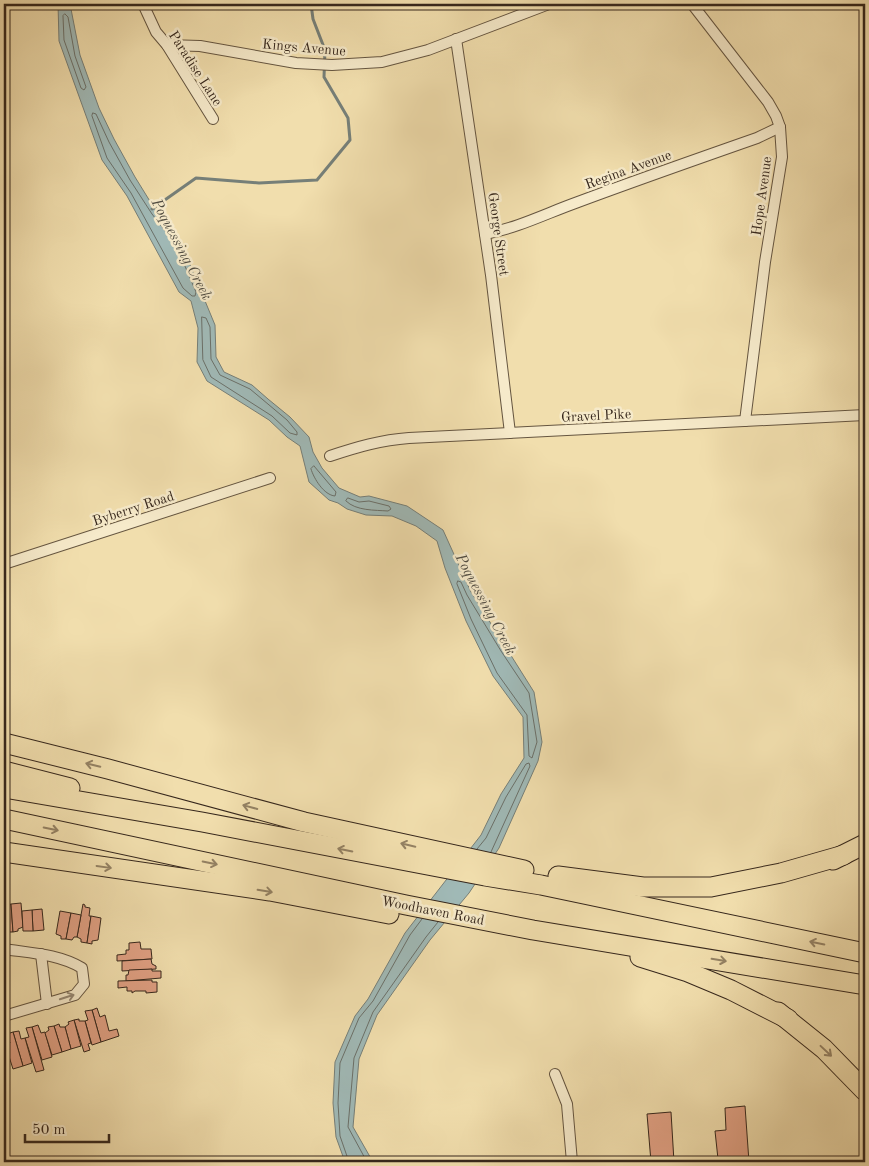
<svg xmlns="http://www.w3.org/2000/svg" width="869" height="1166" font-family="'Old Standard TT',serif">
<style>
.water{fill:#a0b9b6;stroke:#767f78}
.lines{fill:none;stroke-linecap:round;stroke-linejoin:round}
.shore{stroke:#6b7069;stroke-width:1}
.stream{stroke:#767f78;stroke-width:3}
.building{fill:#e0a083;stroke:#36271c}
.street-casing{stroke:#655540;stroke-width:12}
.highway-casing{stroke:#36271c;stroke-width:21}
.street{stroke:#f6eaca;stroke-width:10}
.highway{stroke:#f1dead;stroke-width:19}
.oneway{stroke:#948264}
.oneway2{stroke:#968873}
.labels{text-anchor:middle;stroke-width:5;stroke-linejoin:round;paint-order:stroke}
.street-label{font-size:14px;fill:#36271c;stroke:#f6eaca}
.water-label{font-size:15px;font-style:italic;fill:#504c42;stroke:#f6eaca}
</style>
<rect width="100%" height="100%" fill="#f1dead"/>
<filter id="stains"><feTurbulence type="fractalNoise" baseFrequency=".004" numOctaves="4"/><feColorMatrix values="0 0 0 0 .2 0 0 0 0 .09 0 0 0 0 .02 0 0 0 .5 -.17"/></filter>
<radialGradient id="worn" r=".72"><stop offset=".6" stop-color="#630" stop-opacity="0"/><stop offset="1" stop-color="#630" stop-opacity=".3"/></radialGradient>
<path class="water" d="M58,4H70L80,55L99,108L114,139L135,177L156,211L181,243L215,325L216,357L224,372L252,385L268,399L290,417L309,437L313,452L322,468L339,488L360,497L369,496L407,506L443,530L471,592L534,692L542,742L538,761L499,848L469,893L430,940L377,1015L359,1059L353,1127L373,1162H345L336,1137L333,1103L335,1062L355,1016L368,999L405,933L481,835L501,794L524,758L523,717L493,676L466,621L445,568L437,541L416,526L392,516L366,515L347,509L338,503L329,500L309,482L300,446L287,437L269,420L207,381L197,362L198,328L191,301L179,292L127,196L102,160L59,41Z"/>
<g class="lines">
<g class="shore">
<path d="M65,14L68,17L75,56L86,87L84,90L81,88L64,40L63,16Z"/>
<path d="M93,113L96,114L109,142L130,180L152,214L176,245L196,292L195,296H192L183,288L131,193L107,158L92,116Z"/>
<path d="M202,317L206,318L210,327L211,359L220,375L250,389L287,420L297,432V435L290,433L272,416L211,377L203,360Z"/>
<path d="M314,466L336,492L335,496C324,495 314,479 311,469Z"/>
<path d="M348,498L359,502L369,501L389,506L391,509L388,511C375,510 356,511 346,501Z"/>
<path d="M458,581L461,582L467,595L501,651L529,693L537,742L532,758L529,756L527,715L497,673L471,619L457,584Z"/>
<path d="M477,849L486,838L506,797L526,764L529,763L530,766L491,852"/>
<path d="M349,1162L340,1136L338,1103L340,1063L359,1018L373,1001L410,935L422,919"/>
<path d="M367,1162L348,1127L354,1058L373,1012L426,937L438,922"/>
</g>
<path class="stream" d="M152,209L196,178L259,183L317,180L350,140L348,118L324,77L325,50L313,19L311,4"/>
</g>
<g class="building">
<path d="M4,903H8V905L11,904L13,932H7V929L4,930Z"/>
<path d="M21,903L23,927L18,929V931L13,932L11,904Z"/>
<path d="M83,904L85,905V907L90,908L89,916H91L87,943L81,942V939L77,937Z"/>
<path d="M42,909L44,930L33,931L32,910Z"/>
<path d="M32,910L33,931H23L22,911Z"/>
<path d="M60,911L71,913L66,939H61V936L56,934Z"/>
<path d="M71,913L81,915L77,937H74L72,940L66,939Z"/>
<path d="M91,916L101,918L98,940L92,941V944L87,943Z"/>
<path d="M140,942L141,949H151L152,959L117,961V955L126,954V950H129V943Z"/>
<path d="M151,959L152,964L156,966V969L122,971V961Z"/>
<path d="M152,969V971H161V978L126,981V975H128L129,970Z"/>
<path d="M152,980V982H157V992L146,993V991H135L132,993V991H127V987L118,988V981Z"/>
<path d="M97,1008L100,1017L105,1015L109,1031L117,1029L119,1036L101,1042L92,1010Z"/>
<path d="M92,1010L101,1042L92,1045L85,1021L88,1020L85,1011Z"/>
<path d="M79,1019V1021H85L91,1043L88,1044L90,1050L84,1052L74,1020Z"/>
<path d="M74,1020L81,1046L71,1049L65,1027L69,1024L68,1022Z"/>
<path d="M59,1024L60,1027H65L71,1049L62,1052L54,1026Z"/>
<path d="M38,1025L41,1033L45,1032L52,1057L42,1060L32,1027Z"/>
<path d="M54,1026L62,1052L52,1055L45,1033L49,1030L48,1027Z"/>
<path d="M32,1027L44,1070L36,1072L25,1038L29,1037L26,1028Z"/>
<path d="M19,1031L21,1039L25,1038L32,1063L23,1066L13,1032Z"/>
<path d="M13,1032L23,1066L13,1069L5,1044L10,1043L7,1034Z"/>
<path d="M745,1106L749,1162H707V1160L718,1159L715,1131L726,1130L725,1108Z"/>
<path d="M671,1112L674,1162H651L647,1114Z"/>
</g>
<g class="lines">
<g class="street-casing">
<g id="street">
<path d="M143,4L156,32L167,45L213,119"/>
<path d="M692,4L768,102L776,116L780,127L782,157L765,262L745,421"/>
<path d="M456,39L491,275L510,433"/>
<path d="M167,45L200,46L296,63L332,65L382,62L428,50L549,4"/>
<path d="M485,234C518,228 547,213 578,202C637,180 697,159 757,138L780,127"/>
<path d="M330,456C357,447 381,440 409,438L865,415"/>
<path d="M4,564L270,478"/>
<path d="M4,949C30,953 59,954 82,968L84,984L75,995L4,1016"/>
<path d="M41,954L47,1004"/>
<path d="M555,1074L567,1104L572,1162"/>
</g>
</g>
<g class="highway-casing">
<g id="highway">
<path d="M4,743L108,769L304,822L524,870"/>
<path d="M4,771L70,788"/>
<path d="M4,788L202,822L485,876L541,885L865,953"/>
<path d="M4,819L406,905L533,930L865,985"/>
<path d="M4,852L270,891L389,914"/>
<path d="M833,860L865,844"/>
<path d="M558,876L643,887H711L781,873L844,855"/>
<path d="M640,957L688,972L731,990L788,1019"/>
<path d="M778,1012L824,1049L865,1091"/>
</g>
</g>
<use href="#street" class="street"/>
<use href="#highway" class="highway"/>
</g>
<defs><path id="oneway-shaft" d="M-6 0H5M1.5-3L5.5 0L1.5 3" fill="none" stroke-width="1.6" stroke-linecap="round" stroke-linejoin="round" transform="scale(1.25)"/></defs>
<g class="oneway">
<use href="#oneway-shaft" transform="translate(93 765) rotate(-166)"/>
<use href="#oneway-shaft" transform="translate(250 807) rotate(-165)"/>
<use href="#oneway-shaft" transform="translate(51 829) rotate(12)"/>
<use href="#oneway-shaft" transform="translate(408 845) rotate(-167)"/>
<use href="#oneway-shaft" transform="translate(345 850) rotate(-169)"/>
<use href="#oneway-shaft" transform="translate(210 863) rotate(12)"/>
<use href="#oneway-shaft" transform="translate(104 867) rotate(8)"/>
<use href="#oneway-shaft" transform="translate(265 891) rotate(9)"/>
<use href="#oneway-shaft" transform="translate(817 943) rotate(-168)"/>
<use href="#oneway-shaft" transform="translate(719 960) rotate(9)"/>
<use href="#oneway-shaft" transform="translate(826 1051) rotate(43)"/>
</g>
<use class="oneway2" href="#oneway-shaft" transform="translate(67 997) rotate(-18)"/>
<g class="labels">
<g class="street-label">
<text transform="translate(304 47) rotate(5)" y="5">Kings Avenue</text>
<text transform="translate(196 68) rotate(57)" y="5">Paradise Lane</text>
<text transform="translate(628 169) rotate(-20)" y="5">Regina Avenue</text>
<text transform="translate(761 196) rotate(-82)" y="5">Hope Avenue</text>
<text transform="translate(499 234) rotate(82)" y="5">George Street</text>
<text transform="translate(596 415) rotate(-3)" y="5">Gravel Pike</text>
<text transform="translate(133 508) rotate(-18)" y="5">Byberry Road</text>
<text transform="translate(433 910) rotate(11)" y="5">Woodhaven Road</text>
</g>
<g class="water-label">
<text transform="translate(182 249) rotate(62)" y="5">Poquessing Creek</text>
<text transform="translate(486 604) rotate(62)" y="5">Poquessing Creek</text>
</g>
</g>
<rect width="869" height="1166" fill="none" stroke="#f1dead" stroke-width="20"/>
<rect x="5" y="5" width="859" height="1156" fill="none" stroke="#36271c" stroke-width="2.5"/>
<rect x="10" y="10" width="849" height="1146" fill="none" stroke="#36271c"/>
<path d="M25 1134v8h84v-8" fill="none" stroke="#36271c" stroke-width="2.5"/>
<text x="32" y="1134" font-size="15" fill="#36271c" stroke="#f6eaca" stroke-width="4" paint-order="stroke">50 m</text>
<rect width="100%" height="100%" filter="url(#stains)"/>
<rect width="100%" height="100%" fill="url(#worn)"/>
</svg>
